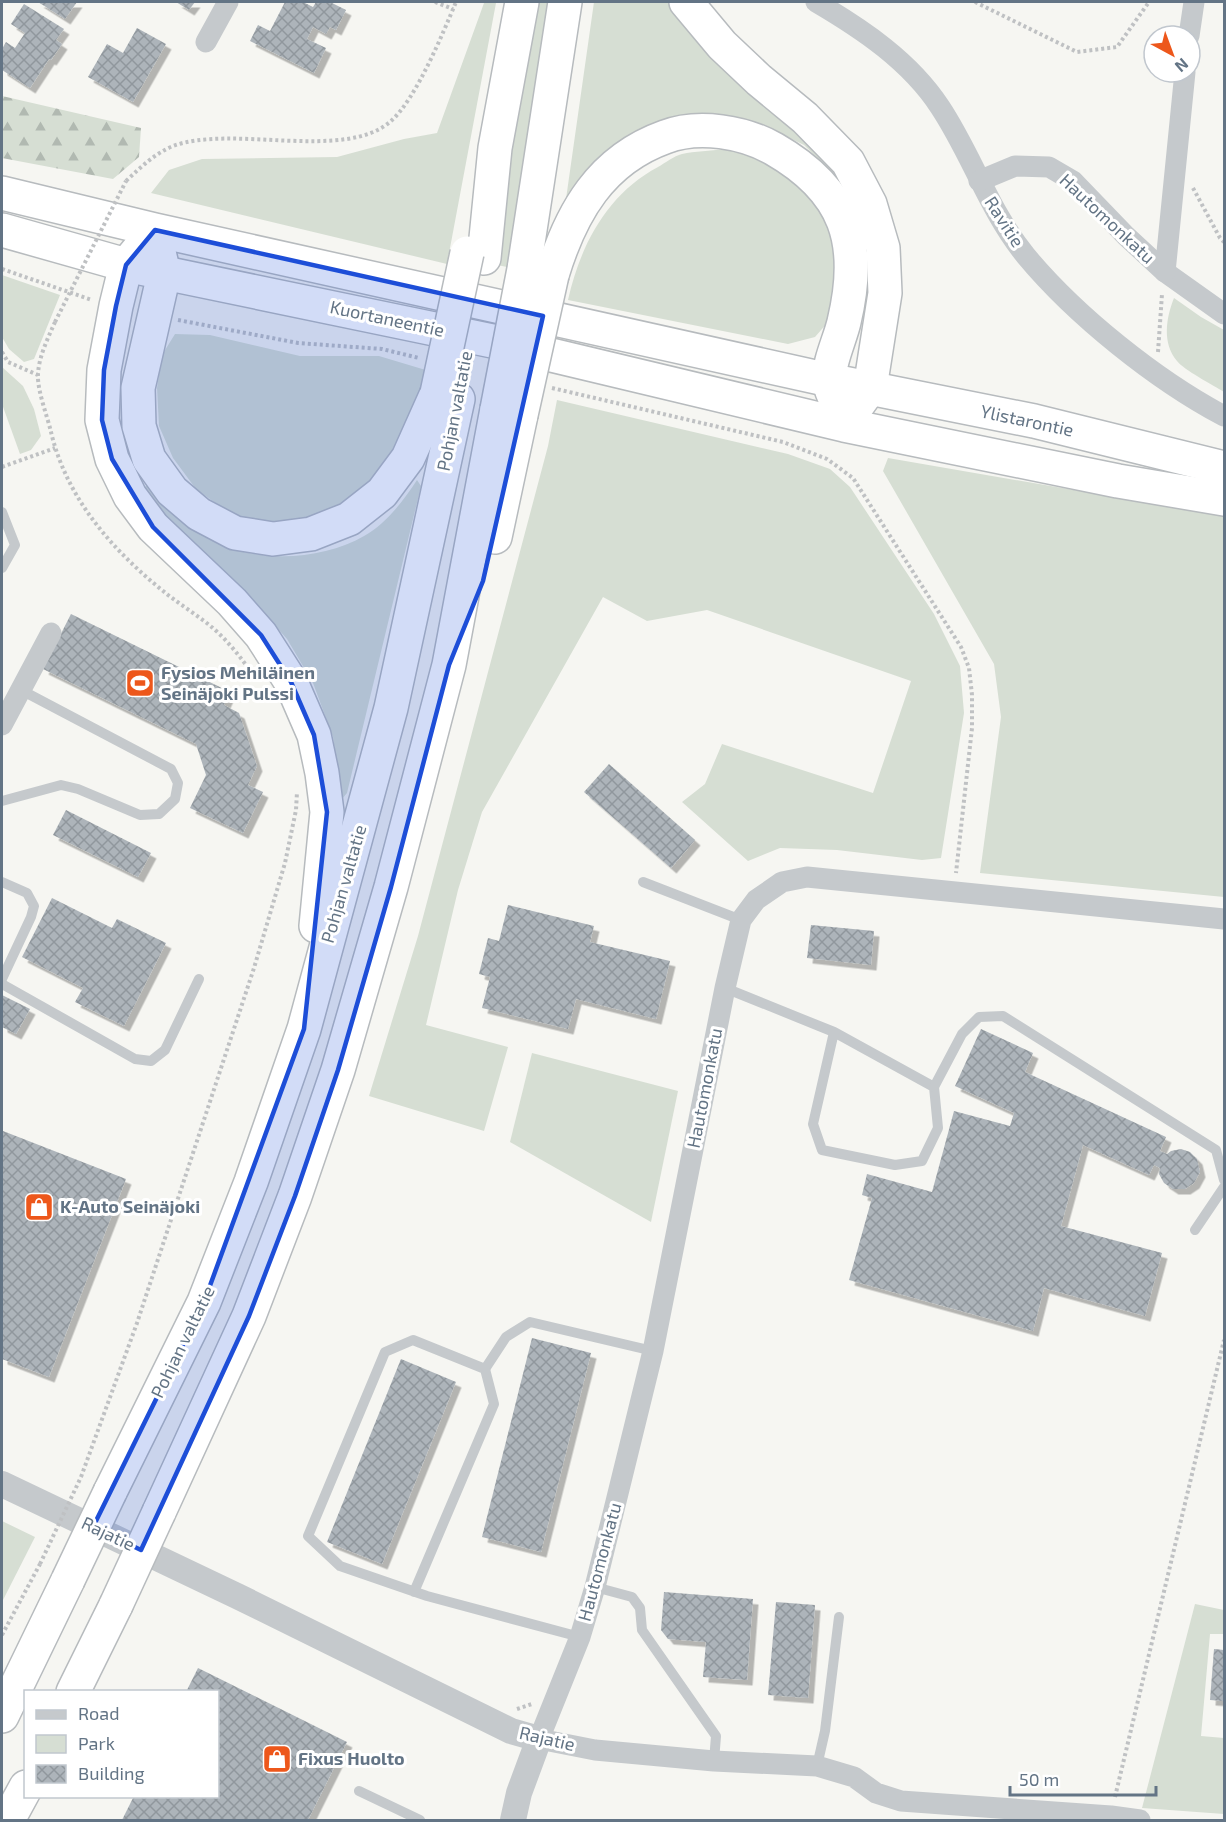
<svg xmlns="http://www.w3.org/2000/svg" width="1226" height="1822" font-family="'Exo 2',sans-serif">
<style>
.green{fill:#d6ded3}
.forest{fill:url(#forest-firs)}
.building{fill:url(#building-cross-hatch);filter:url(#shadow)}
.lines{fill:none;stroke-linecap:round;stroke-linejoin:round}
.trunk-casing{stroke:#b7bbbe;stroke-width:36}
.path{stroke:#bfc1c3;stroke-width:4;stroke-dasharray:3 3;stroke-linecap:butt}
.service{stroke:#c5c9cc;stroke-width:10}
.minor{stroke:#c5c9cc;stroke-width:21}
.tertiary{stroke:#c5c9cc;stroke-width:26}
.trunk{stroke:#fff;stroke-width:33}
.trunk-bridge-casing{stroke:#b7bbbe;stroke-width:36;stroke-linecap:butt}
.path-bridge{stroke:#bfc1c3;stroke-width:4;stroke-dasharray:3 3;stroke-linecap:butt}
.trunk-bridge{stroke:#fff;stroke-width:33}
.marked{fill:#1d4ed8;fill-opacity:0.2;stroke:#1d4ed8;stroke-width:4.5;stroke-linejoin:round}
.labels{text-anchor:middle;stroke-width:6;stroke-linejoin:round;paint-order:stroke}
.street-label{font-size:18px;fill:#637485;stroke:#fff}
.poi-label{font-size:18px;font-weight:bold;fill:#637485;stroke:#fff;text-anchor:start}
</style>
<defs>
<pattern id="forest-firs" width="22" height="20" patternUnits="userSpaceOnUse" patternTransform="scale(1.5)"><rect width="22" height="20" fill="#d6ded3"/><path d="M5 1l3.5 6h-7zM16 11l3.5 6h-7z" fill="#b1b9b1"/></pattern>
<pattern id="building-cross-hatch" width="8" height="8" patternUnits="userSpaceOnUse" patternTransform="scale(1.5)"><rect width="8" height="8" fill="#adb4ba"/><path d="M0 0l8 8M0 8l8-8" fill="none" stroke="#90979d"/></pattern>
<filter id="shadow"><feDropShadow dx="5.5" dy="5.5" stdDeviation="0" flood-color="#0004"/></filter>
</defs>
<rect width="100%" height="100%" fill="#f6f6f2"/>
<g class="green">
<path d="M534,2H549L507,267L492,264L513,145Z"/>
<path d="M594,2H672L842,172L838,178L804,145L765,126L722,118L681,120L563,220Z"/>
<path d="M484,3H496L447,264L151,193L169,170L202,159L337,157L404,139L437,133Z"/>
<path d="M724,149L763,153L801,177L840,242L835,314L815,337L788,344L568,300C580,246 607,194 658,167C665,163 674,156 682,154C695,151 710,151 724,149Z"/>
<path d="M2,275L60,295L34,359L24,362L9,349L2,337Z"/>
<path d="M1174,298L1201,317L1224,330V392C1213,385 1184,370 1177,361C1162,343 1166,318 1174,298Z"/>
<path d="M175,334L210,335L300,356H379L429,371L419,401L383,471L349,501L312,519L269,523L231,514L196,489L173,458L159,426L157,388L162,355Z"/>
<path d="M2,367L23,386L34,409L41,436L31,450L20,454L2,404Z"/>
<path d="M557,400L788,454L830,469L850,487L934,614L960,666L964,713L941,858L922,860L837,850L780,848L748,861L682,802L705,784L722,744L873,793L911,681L707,610L647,621L603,597L482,812L458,890L426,1025L508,1047L484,1131L369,1096L418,936L548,446Z"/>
<path d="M888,458L1224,516V897L980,873L1001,717L994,664L883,471Z"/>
<path d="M417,480L421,486L347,793L342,799L333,737L313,683L287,639L252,600L207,560L170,524L145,487L150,482C169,504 190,531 217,543C260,563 323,560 364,536C387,523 403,501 417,480Z"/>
<path d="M532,1053L678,1091L651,1222L510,1142Z"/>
<path d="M2,1521L35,1537L2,1602Z"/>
<path d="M1195,1604L1224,1610V1634H1210L1201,1736L1224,1738V1814L1142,1808Z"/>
</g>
<path class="forest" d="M2,96L141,128L139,157L113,179L2,158Z"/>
<g class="building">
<path d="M38,2H77L65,19Z"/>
<path d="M176,2H195L189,10Z"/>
<path d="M285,2H303L313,7L316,2H330L346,10L336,30L330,27L326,34L313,27L307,39L326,48L314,73L250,41L258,25L270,31Z"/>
<path d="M24,4L64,29L56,40L62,44L51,60L49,59L30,88L2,70V49L6,42L15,48L25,33L11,24Z"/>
<path d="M137,28L166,44L133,102L88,77L107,44L123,53Z"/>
<path d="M71,614L230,692L224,705L239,713L257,766L248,785L263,792L243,833L190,808L206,775L196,744L43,669Z"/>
<path d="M609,764L695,840L671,868L584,792Z"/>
<path d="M66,810L151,853L138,877L53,835Z"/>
<path d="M52,898L112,928L117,919L166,943L124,1026L75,1002L83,988L22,957Z"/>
<path d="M508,905L594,926L590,942L670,961L656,1019L576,999L568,1029L482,1008L490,977L479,974L488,938L499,941Z"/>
<path d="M811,925L874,931L871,965L807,958Z"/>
<path d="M2,995L30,1009L16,1034L2,1027Z"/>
<path d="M981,1029L1033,1053L1025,1072L1166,1137L1160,1151L1167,1154L1171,1151L1181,1149L1190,1152L1197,1159L1200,1172L1194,1183L1185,1189H1173L1164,1183L1159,1174L1160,1168L1154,1165L1149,1175L1083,1145L1061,1226L1162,1253L1145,1316L1044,1288L1033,1331L849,1280L872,1198L862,1195L867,1174L932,1192L954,1111L1010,1126L1014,1113L955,1086Z"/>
<path d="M3,1131L126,1179L49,1377L2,1359V1136Z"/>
<path d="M532,1338L591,1353L541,1552L482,1537Z"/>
<path d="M401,1359L456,1382L382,1564L327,1542Z"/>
<path d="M664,1592L753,1599L747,1680L703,1677L706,1642L668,1639L661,1630Z"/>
<path d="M776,1602L815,1605L808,1698L768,1695Z"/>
<path d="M1214,1649L1224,1650L1223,1701L1210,1700Z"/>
<path d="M198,1668L347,1742L308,1820H122L134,1796H218V1692H186Z"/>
</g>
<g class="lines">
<g class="trunk-casing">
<g id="trunk">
<path d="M686,2L722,45L759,80L805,118L848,162L870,204L883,248L885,293L870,388L857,406"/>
<path d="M2,193L155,230L829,380L1034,421L1224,468"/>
<path d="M2,230L126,265L497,342L844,425L1118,481L1224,499"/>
<path d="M140,248L126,265L116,306L104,370L102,420L112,459L130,496L153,527L232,602L261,635L291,682L314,735L322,773L327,812L316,926"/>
<path d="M159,252L164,274L138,388L139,426L149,459L172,491L199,514L235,533L273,539L311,534L349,519L382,493L408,458L437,393"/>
<path d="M484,258L495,148L522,2"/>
<path d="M524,269L565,2"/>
<path d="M552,275C571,212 601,160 665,137C699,124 744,132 774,149C847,191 863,243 844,322C840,339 829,362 829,379C829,386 833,394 836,401"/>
<path d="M495,537L521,415"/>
<path d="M110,1492L204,1302L251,1182L304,1029L391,708L458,399"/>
<path d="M159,1512L249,1316L295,1196L338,1070L391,887L449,665L497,409"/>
<path d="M73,1692L116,1605"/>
<path d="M2,1716L68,1580"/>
<path d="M8,1820L26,1787"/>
</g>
</g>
<g class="path">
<path d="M435,2L453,9"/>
<path d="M975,2L1077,52L1117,47L1149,2"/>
<path d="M126,181C141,167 154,154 173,146C232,124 345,162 391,121C416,99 443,33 456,2"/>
<path d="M1193,188L1220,238L1224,242"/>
<path d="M2,269L92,300"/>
<path d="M178,320L298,343L382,349L419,358"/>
<path d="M55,322C48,338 39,356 38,374C37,390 47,415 51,432C67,500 114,552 168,595C181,605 195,614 208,624C227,639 243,660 256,679"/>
<path d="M2,352L8,362L38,375"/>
<path d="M1158,352L1162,294"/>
<path d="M552,388L783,442L827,459L853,478L961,647L969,668L972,695V728L956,873"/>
<path d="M2,467L55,448"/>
<path d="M81,1477L137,1323L254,968L285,863L296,810L297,792"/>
<path d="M2,1635L40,1564"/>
<path d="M517,1709L532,1704"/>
<path d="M1115,1797L1224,1340"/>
</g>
<g class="service">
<path d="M2,512L15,545L2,568"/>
<path d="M2,801L61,785L78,789L140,815L159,814L175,799L178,783L171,769L21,690"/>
<path d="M2,882L27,893L34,906L31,917L2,979"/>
<path d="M643,882L741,920"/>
<path d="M2,984L135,1059L151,1061L165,1050L199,979"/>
<path d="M725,988L834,1032L934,1087L938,1128L922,1161L895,1165L822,1150L813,1124L834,1032"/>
<path d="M934,1087L962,1034L979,1017L1003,1016L1216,1150L1224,1180"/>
<path d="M1195,1230L1224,1187"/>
<path d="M485,1369L506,1337L530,1322L653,1351"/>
<path d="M595,1587L632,1597L640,1608L642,1630L716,1736L714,1761"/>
<path d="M414,1592L494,1404L485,1369L413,1340L385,1352L308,1536L340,1566L427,1596L580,1637"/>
<path d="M817,1766L825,1731L839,1617"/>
<path d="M359,1791L420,1820"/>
</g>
<g class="minor">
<path d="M816,2C862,29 910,61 940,107C972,155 989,211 1026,256C1076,316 1156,380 1224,416"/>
<path d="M1189,36L1194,2"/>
<path d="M206,42L228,2"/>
<path d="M979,181L1015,166L1049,167L1073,181L1126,236L1165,272L1224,314"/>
<path d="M1165,272L1185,72"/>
<path d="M2,725L51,633"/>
<path d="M1140,1820L1111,1816L901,1801L876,1793L854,1777L817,1766L714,1761L595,1750L539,1739L580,1637L595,1587L653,1351L725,988L741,920L756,900L782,882L807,877L1224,919"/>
</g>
<path class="tertiary" d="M2,1484L237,1596L511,1731L539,1739L519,1793L513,1820"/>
<use href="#trunk" class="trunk"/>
<g class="trunk-bridge-casing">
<g id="trunk-bridge">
<path d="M437,393L467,253"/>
<path d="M497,409L524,269"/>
<path d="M521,415L552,275"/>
<path d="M68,1580L110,1492"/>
<path d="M116,1605L159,1512"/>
</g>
</g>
<g class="path-bridge">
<path d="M55,322L126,181"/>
<path d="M40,1564L81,1477"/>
</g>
<use href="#trunk-bridge" class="trunk-bridge"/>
</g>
<path class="marked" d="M155,230L543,316L483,581L449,665L391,887L338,1070L295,1196L249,1316L141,1550L93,1527L204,1302L304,1029L327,812L314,735L291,682L261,635L153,527L112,459L102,420L104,370L116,306L126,265Z"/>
<defs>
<g id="stadium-square" transform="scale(1.5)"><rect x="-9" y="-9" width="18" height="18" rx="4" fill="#ed571b" stroke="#fff"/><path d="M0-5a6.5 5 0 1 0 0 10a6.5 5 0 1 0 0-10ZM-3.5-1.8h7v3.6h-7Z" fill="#fff"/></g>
<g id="shop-square" transform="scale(1.5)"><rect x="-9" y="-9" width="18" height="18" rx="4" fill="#ed571b" stroke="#fff"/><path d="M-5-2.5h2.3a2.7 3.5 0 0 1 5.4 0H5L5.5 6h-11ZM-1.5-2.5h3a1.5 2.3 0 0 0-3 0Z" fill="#fff"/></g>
</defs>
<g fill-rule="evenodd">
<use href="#stadium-square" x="140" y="683"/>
<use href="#shop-square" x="39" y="1207"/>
<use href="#shop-square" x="277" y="1759"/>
</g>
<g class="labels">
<g class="street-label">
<text transform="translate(1107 219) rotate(43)" y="6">Hautomonkatu</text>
<text transform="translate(1004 222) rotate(57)" y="6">Ravitie</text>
<text transform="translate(387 319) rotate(12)" y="6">Kuortaneentie</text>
<text transform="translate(455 411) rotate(-79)" y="6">Pohjan valtatie</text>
<text transform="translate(1027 421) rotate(12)" y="6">Ylistarontie</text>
<text transform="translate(344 884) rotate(-74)" y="6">Pohjan valtatie</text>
<text transform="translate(705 1088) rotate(-79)" y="6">Hautomonkatu</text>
<text transform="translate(183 1342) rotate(-64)" y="6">Pohjan valtatie</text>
<text transform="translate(108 1534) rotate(25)" y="6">Rajatie</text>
<text transform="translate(600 1562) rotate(-75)" y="6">Hautomonkatu</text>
<text transform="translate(547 1739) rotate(13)" y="6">Rajatie</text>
</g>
<g class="poi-label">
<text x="161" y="679">Fysios Mehiläinen<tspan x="161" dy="21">Seinäjoki Pulssi</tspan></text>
<text x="60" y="1213">K-Auto Seinäjoki</text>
<text x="298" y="1765">Fixus Huolto</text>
</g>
</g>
<rect width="1226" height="1822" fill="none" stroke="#637485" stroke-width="6"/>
<rect x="24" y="1690" width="195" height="108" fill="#ffffff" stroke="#c1c7ce" stroke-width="1.5"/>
<rect x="36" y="1710" width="30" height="9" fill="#c5c9cc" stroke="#c1c7ce" stroke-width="1.5"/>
<text x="78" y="1720" font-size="18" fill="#637485">Road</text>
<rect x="36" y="1735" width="30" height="18" fill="#d6ded3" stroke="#c1c7ce" stroke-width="1.5"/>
<text x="78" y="1750" font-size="18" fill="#637485">Park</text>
<rect x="36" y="1765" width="30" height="18" fill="url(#building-cross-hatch)" stroke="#c1c7ce" stroke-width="1.5"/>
<text x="78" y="1780" font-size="18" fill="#637485">Building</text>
<g transform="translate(1172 54) rotate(139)"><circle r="28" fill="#ffffff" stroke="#c1c7ce" stroke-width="1.5"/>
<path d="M0-4.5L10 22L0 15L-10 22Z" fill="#ed571b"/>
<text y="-9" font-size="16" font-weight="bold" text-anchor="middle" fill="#637485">N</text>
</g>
<path d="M1010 1786v9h146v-9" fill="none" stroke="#637485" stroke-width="3"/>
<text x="1019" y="1786" font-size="18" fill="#637485" stroke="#ffffff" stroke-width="4.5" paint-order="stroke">50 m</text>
</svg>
